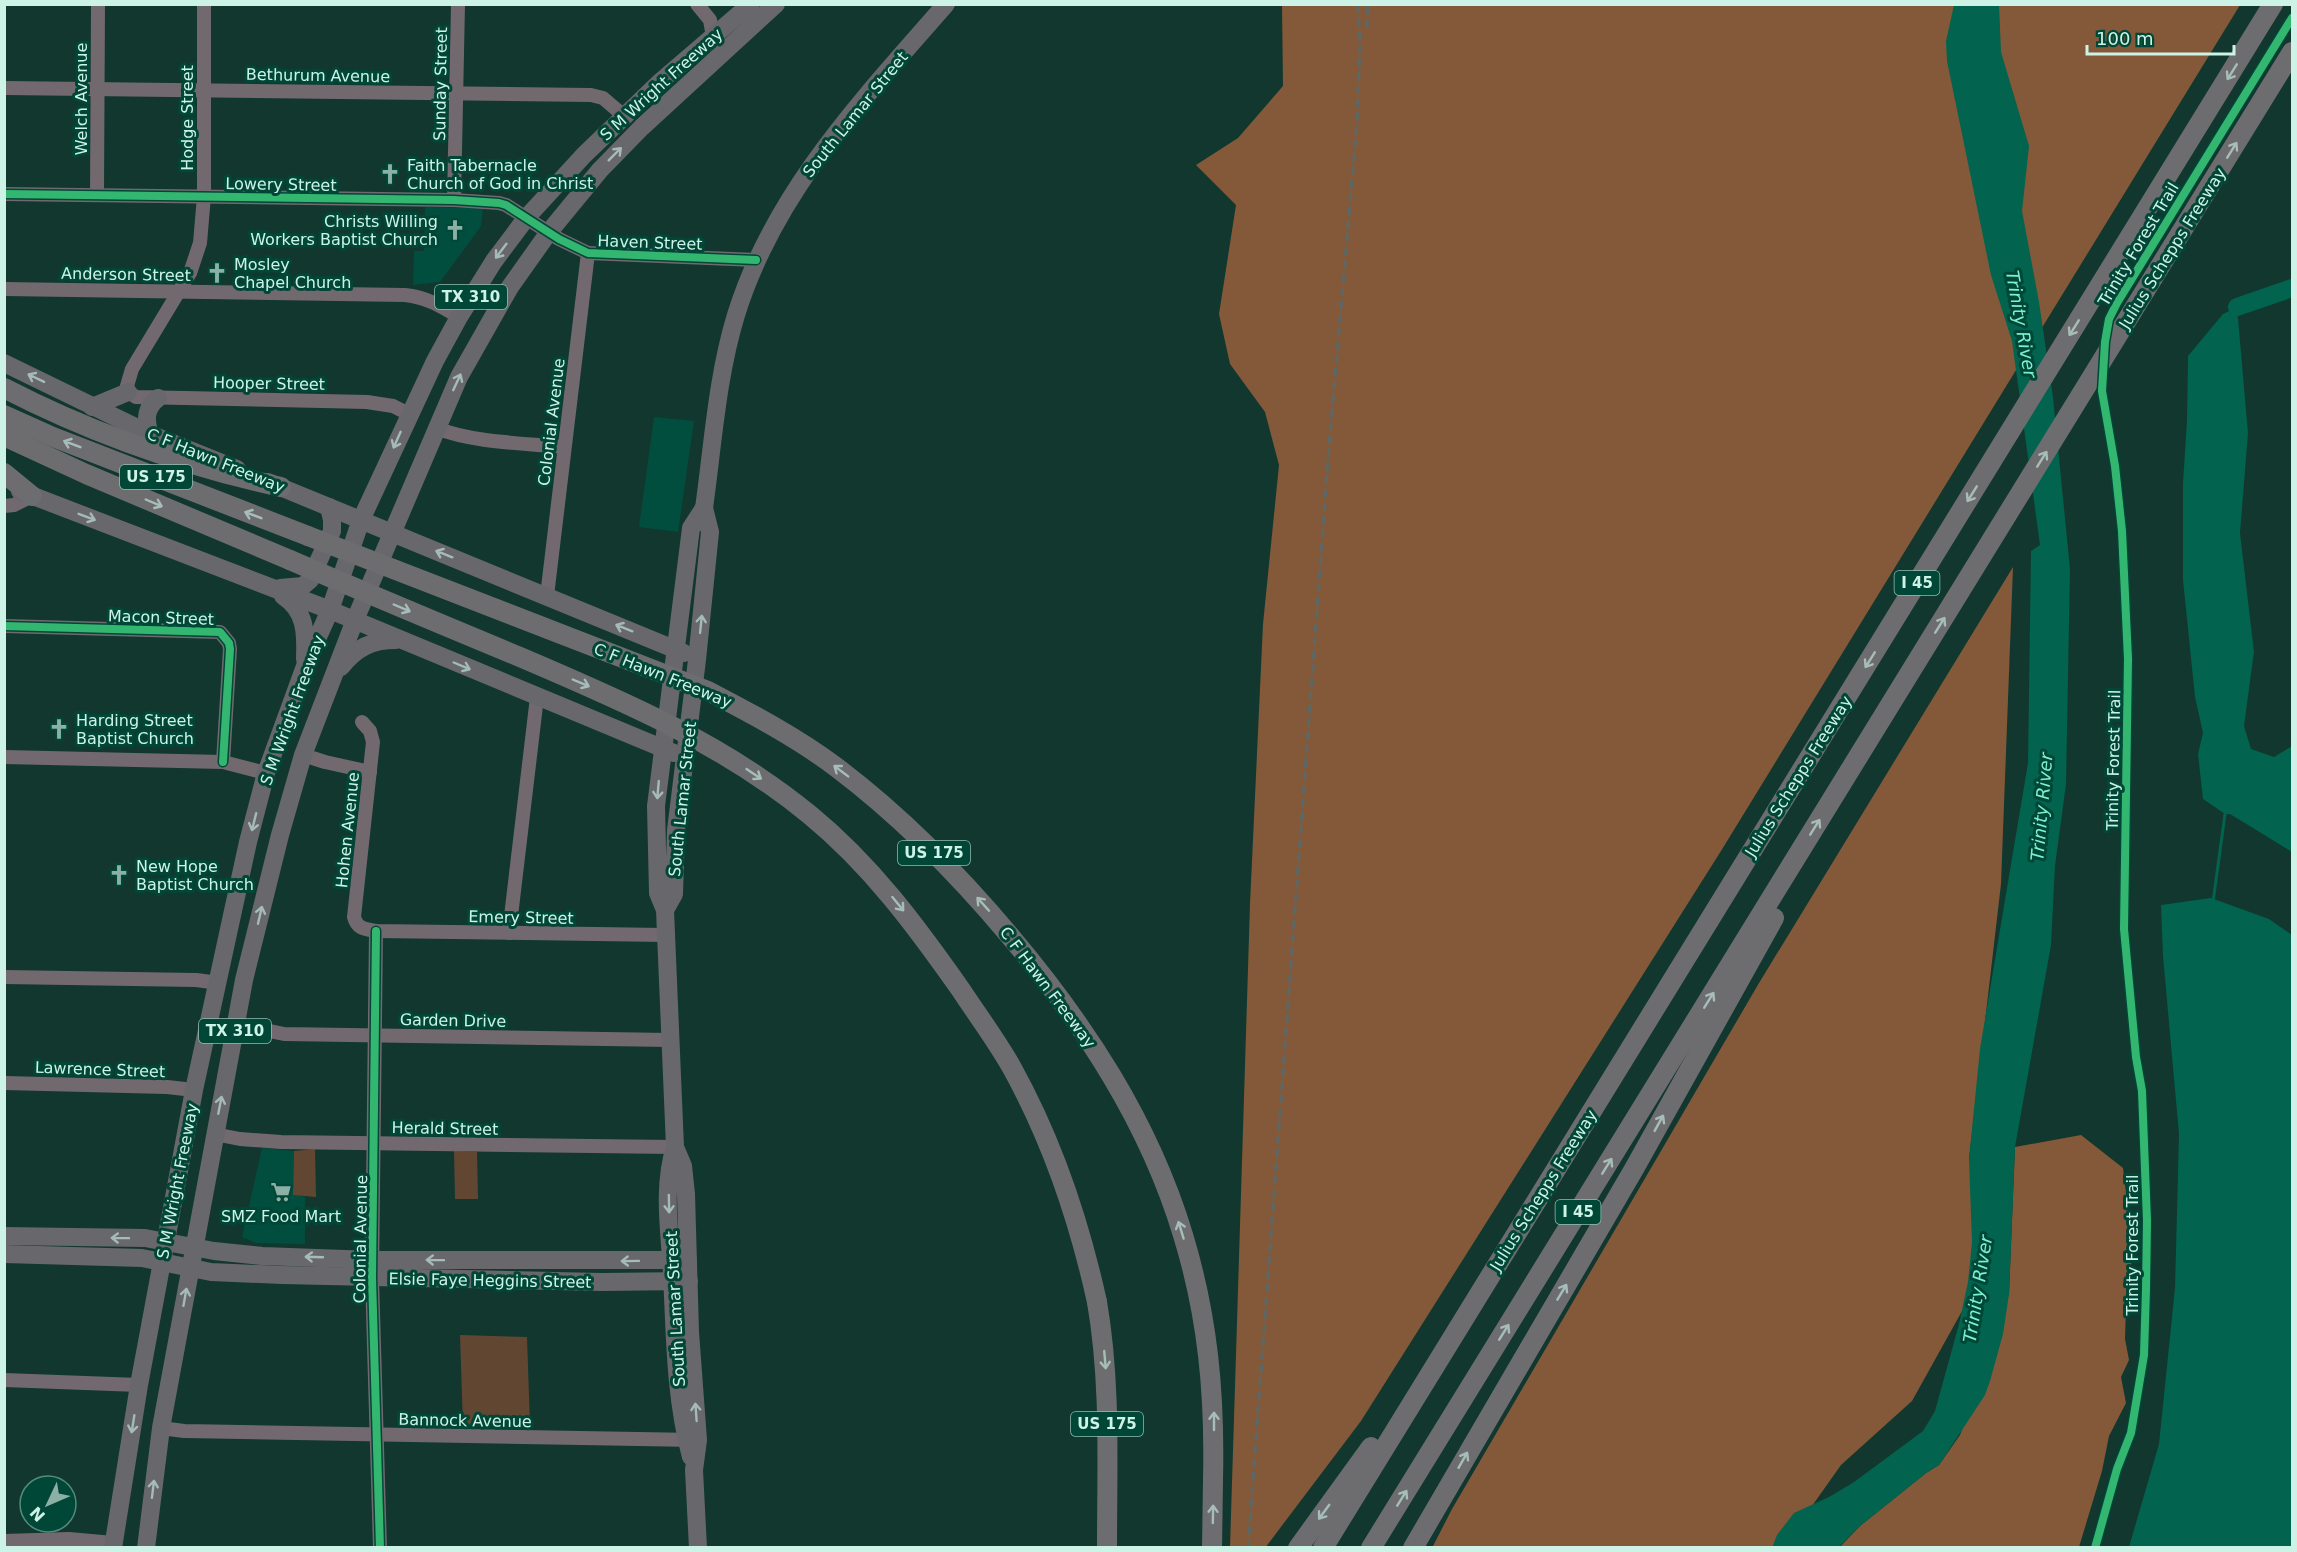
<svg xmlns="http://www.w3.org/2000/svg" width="2297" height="1552" font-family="'DejaVu Sans',sans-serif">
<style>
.built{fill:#024e3e}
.green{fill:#614732}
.forest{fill:#835939}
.water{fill:#02634e}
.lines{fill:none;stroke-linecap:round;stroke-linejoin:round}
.stream{stroke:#02634e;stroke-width:3}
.river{stroke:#02634e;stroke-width:18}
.minor{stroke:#72696e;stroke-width:14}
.major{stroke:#68676b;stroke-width:18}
.highway{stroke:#6d6d70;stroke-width:20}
.rail{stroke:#5c6866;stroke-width:3;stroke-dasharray:9 4.5;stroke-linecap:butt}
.highway-bridge{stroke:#6d6d70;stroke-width:20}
.cycleway-casing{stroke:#014738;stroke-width:11}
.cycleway{stroke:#33b770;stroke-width:8}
.oneway{stroke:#a7bdb7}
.oneway2{stroke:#a5bbb5}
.labels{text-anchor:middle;stroke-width:6;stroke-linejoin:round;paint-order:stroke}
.shield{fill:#014738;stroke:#90bfb2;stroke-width:1.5}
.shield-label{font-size:15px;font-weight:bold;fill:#cdf3e6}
.street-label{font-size:16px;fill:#cdf3e6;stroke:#014738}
.poi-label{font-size:16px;fill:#cdf3e6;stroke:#014738;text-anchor:start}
.water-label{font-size:18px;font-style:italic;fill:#7bf1ce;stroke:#014738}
</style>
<rect width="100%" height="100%" fill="#11372f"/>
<g class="built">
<path d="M425,207L483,208L481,226L440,282L413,285L414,251H424Z"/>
<path d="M654,417L694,421L678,532L639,527Z"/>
<path d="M262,1148L294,1151L293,1194L305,1197V1244L256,1243L242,1237Z"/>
</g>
<g class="green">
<path d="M315,1149L316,1197L293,1195L294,1151Z"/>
<path d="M454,1151L477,1152L478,1199H455Z"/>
<path d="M460,1335L527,1337L530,1427L463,1426Z"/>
</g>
<g class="forest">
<path d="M1282,5H2240L1721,851L1361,1421L1265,1548L1230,1547L1250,904L1263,624L1279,465L1265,412L1230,364L1219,314L1236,205L1196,165L1238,138L1283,86Z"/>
<path d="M2013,567L2001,884L1969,1159L1988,1217L1971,1295L1912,1401L1841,1465L1783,1547L1432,1548L1452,1509L1759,983Z"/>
<path d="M2081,1135L2123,1168L2134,1258L2127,1272L2125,1339L2129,1360L2121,1377L2126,1403L2109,1436L2102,1471L2079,1547L1839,1548L1860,1526L1926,1473L1939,1465L1960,1435L2009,1294L2015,1147Z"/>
</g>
<g class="water">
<path d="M1954,5H1999L2001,52L2029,146L2022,211L2039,302L2053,397L2070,569L2066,784L2055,866L2051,945L2015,1147L2009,1294L2003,1334L1990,1381L1985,1395L1939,1465L1926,1473L1860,1526L1839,1547L1772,1548L1777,1535L1794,1513L1829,1497L1854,1482L1923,1431L1935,1411L1959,1324L1968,1282L1972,1242L1969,1159L1980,1049L2028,763L2031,551L2040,545L2012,341L1991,275L1947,61L1946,41Z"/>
<path d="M2237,307L2248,433L2240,533L2254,652L2244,726L2251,749L2274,757L2292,746V852L2230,814H2225L2203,799L2198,754L2203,733L2195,697L2183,580V483L2187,420L2188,356L2223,314Z"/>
<path d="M2211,898L2269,919L2292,935V1547H2129L2159,1444L2175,1288L2179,1134L2163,956L2161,905Z"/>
</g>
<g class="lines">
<path class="stream" d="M2213,902L2225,814"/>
<path class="river" d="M2237,307L2292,288"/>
<g class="minor">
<path d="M204,4V196L200,243L190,273L132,369L127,386L128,392L136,397L367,402L393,406L409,414"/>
<path d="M697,4L710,20L713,37"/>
<path d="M4,88L591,95L603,98L624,116"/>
<path d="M4,194L454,200L499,203L506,205L559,239L588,253L756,260"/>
<path d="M97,194L98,4"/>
<path d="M454,200L458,4"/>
<path d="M4,289L405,295C426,297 441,306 459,317"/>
<path d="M436,428C474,443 524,443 564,447"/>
<path d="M4,506L14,505L32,496"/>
<path d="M547,596L588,253"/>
<path d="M4,626L220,632L229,643L230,649L223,762"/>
<path d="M362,722L370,731L373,742L354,917C357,929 365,929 376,931L665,935"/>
<path d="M303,755L325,762L370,772"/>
<path d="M4,757L223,762L266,773"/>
<path d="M376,931L372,1278L380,1548"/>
<path d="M509,933L537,697"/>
<path d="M4,977L196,980L219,983"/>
<path d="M236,1024L284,1034L670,1040"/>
<path d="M4,1083L167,1087L194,1090"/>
<path d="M214,1134L240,1139L281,1142L675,1147"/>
<path d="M4,1380L139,1385"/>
<path d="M161,1428L184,1431L696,1440"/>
<path d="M4,1541L69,1539L113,1543"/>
</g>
<g class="major">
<path d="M4,363L150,434L237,469"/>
<path d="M92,407L128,392"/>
<path d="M150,434C145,420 145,408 158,398"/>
<path d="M268,482L684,653"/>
<path d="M20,491L330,610L674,753"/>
<path d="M704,508C713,444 717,377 736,315C774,192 863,99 946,4"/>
<path d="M280,588L303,586L310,580L332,531V520L329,507"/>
<path d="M283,596C306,611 306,633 305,659"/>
<path d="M341,667C356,648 371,640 396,640"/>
<path d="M665,910L674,894L676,830L697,660L710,532L704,508L691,528L656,806L658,893L665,910L675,1147L683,1166L686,1194L690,1332L698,1440L694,1470L698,1548"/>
<path d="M675,1147C662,1187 670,1233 672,1274C675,1335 675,1398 691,1457"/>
<path d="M4,1236L145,1238L214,1251L262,1256L372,1260H688"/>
<path d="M4,1254L142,1258L211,1272L282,1275L602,1282L689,1281"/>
<path d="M113,1548L139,1385L194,1090L248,842L266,773L305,666L330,610L361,520L435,361L459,317L494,261L527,217L584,155L660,82L751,4"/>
<path d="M146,1548L161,1428L244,980L280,835L303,755L355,620L459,377L510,287L549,232L600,170L642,127L776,4"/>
</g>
<g class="highway">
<path d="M4,388C91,433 185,466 281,487"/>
<path d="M4,415L53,437L308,536"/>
<path d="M4,436L86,474L290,560"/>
<path d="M4,473L32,496"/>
<path d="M1097,1302C1111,1383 1107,1465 1107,1548"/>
<path d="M1212,1548L1213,1480"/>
<path d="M1298,1548L1371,1447"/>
<path d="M1323,1548L2273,4"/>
<path d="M1371,1548L2292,52"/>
<path d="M1413,1548L1634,1169L1774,918"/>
</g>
<g class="rail">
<path d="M1367,28L1368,4"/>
<path d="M1248,1548L1329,447L1357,122L1360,45L1358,4"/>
</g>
<g class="highway-bridge">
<path d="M308,536L708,691C752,714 796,737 836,767C901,816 958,874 1010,936C1085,1025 1149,1122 1183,1235C1208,1317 1215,1394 1213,1480"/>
<path d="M290,560C366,593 443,625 520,657C621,700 724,744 810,815C871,865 916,926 961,990C978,1016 997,1041 1012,1068C1053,1142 1079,1220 1097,1302"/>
</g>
<g class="cycleway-casing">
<g id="cycleway">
<path d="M4,194L454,200L499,203L506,205L559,239L588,253L756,260"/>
<path d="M4,626L220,632L229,643L230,649L223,762"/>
<path d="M376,931L372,1278L380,1548"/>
<path d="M2095,1548L2117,1469L2131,1433L2144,1355L2146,1289L2147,1221L2142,1091L2136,1057L2124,929L2128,659L2122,531L2115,466L2102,391L2105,342L2109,319L2117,303L2292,18"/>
</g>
</g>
<use href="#cycleway" class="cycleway"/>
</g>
<defs><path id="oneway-shaft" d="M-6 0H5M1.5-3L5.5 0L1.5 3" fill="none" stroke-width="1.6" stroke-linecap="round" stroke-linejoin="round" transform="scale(1.5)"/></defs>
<g class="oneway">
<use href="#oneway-shaft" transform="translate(2232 72) rotate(122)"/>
<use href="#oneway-shaft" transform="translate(2232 150) rotate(-58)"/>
<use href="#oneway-shaft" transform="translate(2074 328) rotate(122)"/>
<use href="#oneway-shaft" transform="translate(72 444) rotate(-159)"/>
<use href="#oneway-shaft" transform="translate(2042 459) rotate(-58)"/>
<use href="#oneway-shaft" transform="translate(1972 494) rotate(122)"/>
<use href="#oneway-shaft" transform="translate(154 503) rotate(23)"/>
<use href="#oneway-shaft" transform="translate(253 515) rotate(-159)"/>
<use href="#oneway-shaft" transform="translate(402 608) rotate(23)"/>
<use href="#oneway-shaft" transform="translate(1940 625) rotate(-58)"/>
<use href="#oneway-shaft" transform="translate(1870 660) rotate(122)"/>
<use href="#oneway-shaft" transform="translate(581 683) rotate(23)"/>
<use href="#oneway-shaft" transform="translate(841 771) rotate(-143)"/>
<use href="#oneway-shaft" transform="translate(754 774) rotate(34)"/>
<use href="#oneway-shaft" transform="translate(1815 827) rotate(-58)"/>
<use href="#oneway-shaft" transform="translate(898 904) rotate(51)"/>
<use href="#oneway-shaft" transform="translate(983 904) rotate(-132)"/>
<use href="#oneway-shaft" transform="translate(1709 1000) rotate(-58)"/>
<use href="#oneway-shaft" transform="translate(1659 1123) rotate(-61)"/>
<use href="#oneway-shaft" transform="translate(1607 1166) rotate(-58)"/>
<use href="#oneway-shaft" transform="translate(1181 1230) rotate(-107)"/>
<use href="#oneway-shaft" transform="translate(1562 1292) rotate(-59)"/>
<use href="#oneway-shaft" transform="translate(1504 1332) rotate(-58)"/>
<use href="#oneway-shaft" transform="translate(1105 1360) rotate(85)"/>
<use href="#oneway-shaft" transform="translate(1214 1421) rotate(-90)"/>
<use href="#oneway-shaft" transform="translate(1463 1460) rotate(-60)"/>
<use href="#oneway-shaft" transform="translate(1402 1498) rotate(-58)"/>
<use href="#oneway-shaft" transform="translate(1324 1512) rotate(126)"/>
<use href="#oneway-shaft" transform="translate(1213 1514) rotate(-89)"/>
</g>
<g class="oneway2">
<use href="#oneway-shaft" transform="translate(615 154) rotate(-45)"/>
<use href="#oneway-shaft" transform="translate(501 251) rotate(127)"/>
<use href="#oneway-shaft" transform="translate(36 378) rotate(-154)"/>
<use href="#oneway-shaft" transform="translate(457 382) rotate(-65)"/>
<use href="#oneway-shaft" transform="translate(397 440) rotate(114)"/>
<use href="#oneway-shaft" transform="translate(87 517) rotate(21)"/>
<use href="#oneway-shaft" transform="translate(444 554) rotate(-158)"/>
<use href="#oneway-shaft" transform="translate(701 624) rotate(-84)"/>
<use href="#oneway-shaft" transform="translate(624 628) rotate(-158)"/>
<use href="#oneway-shaft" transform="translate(462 666) rotate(23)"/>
<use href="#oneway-shaft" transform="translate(658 790) rotate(95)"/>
<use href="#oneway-shaft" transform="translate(254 822) rotate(104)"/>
<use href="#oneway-shaft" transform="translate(260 915) rotate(-77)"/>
<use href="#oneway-shaft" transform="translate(220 1105) rotate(-79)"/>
<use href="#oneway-shaft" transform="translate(669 1204) rotate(89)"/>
<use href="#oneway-shaft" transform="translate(120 1238) rotate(-179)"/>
<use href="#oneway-shaft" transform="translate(314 1257) rotate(-178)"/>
<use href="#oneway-shaft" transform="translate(435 1260) rotate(-179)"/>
<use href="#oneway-shaft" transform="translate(630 1261) rotate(179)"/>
<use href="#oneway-shaft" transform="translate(185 1297) rotate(-80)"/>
<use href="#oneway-shaft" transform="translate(696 1412) rotate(-94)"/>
<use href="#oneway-shaft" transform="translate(133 1424) rotate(99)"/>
<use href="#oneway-shaft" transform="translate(153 1489) rotate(-83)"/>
</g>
<defs>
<g id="church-bare" transform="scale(1.62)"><path d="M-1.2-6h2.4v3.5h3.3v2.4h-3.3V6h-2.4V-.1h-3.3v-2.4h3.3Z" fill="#8bb1a6" stroke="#014738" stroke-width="2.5" paint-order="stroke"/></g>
<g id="supermarket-bare" transform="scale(1.62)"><path d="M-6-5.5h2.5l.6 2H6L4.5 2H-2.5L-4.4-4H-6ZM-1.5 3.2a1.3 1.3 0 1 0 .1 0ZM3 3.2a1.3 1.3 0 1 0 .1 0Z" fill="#8bb1a6" stroke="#014738" stroke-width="2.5" paint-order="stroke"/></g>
</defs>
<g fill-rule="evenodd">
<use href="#church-bare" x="390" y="174"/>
<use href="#church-bare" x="455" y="230"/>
<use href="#church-bare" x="217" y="273"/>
<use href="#church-bare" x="59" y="729"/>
<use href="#church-bare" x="119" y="875"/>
<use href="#supermarket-bare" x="281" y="1192"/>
</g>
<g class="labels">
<g class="shield">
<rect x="435" y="285" width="72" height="24" rx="4.5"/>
<rect x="120" y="465" width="72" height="24" rx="4.5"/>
<rect x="1894.5" y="571" width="45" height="24" rx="4.5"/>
<rect x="898" y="841" width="72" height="24" rx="4.5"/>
<rect x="199" y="1019" width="72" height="24" rx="4.5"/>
<rect x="1555.5" y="1200" width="45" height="24" rx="4.5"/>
<rect x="1071" y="1412" width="72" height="24" rx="4.5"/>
</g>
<g class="shield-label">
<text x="471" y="302">TX 310</text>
<text x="156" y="482">US 175</text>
<text x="1917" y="588">I 45</text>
<text x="934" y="858">US 175</text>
<text x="235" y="1036">TX 310</text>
<text x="1578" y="1217">I 45</text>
<text x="1107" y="1429">US 175</text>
</g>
<g class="street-label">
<text transform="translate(318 75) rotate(1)" y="6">Bethurum Avenue</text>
<text transform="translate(440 84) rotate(-89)" y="6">Sunday Street</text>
<text transform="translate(661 84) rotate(-42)" y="6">S M Wright Freeway</text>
<text transform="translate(81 99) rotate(-90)" y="6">Welch Avenue</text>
<text transform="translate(855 114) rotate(-51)" y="6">South Lamar Street</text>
<text transform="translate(187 118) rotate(-90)" y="6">Hodge Street</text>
<text transform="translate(281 184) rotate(1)" y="6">Lowery Street</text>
<text transform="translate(650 242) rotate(2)" y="6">Haven Street</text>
<text transform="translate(2138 244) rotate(-59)" y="6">Trinity Forest Trail</text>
<text transform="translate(2172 248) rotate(-58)" y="6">Julius Schepps Freeway</text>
<text transform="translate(126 274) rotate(1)" y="6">Anderson Street</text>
<text transform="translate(269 383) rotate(1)" y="6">Hooper Street</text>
<text transform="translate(551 422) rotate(-83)" y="6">Colonial Avenue</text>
<text transform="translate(216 460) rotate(22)" y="6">C F Hawn Freeway</text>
<text transform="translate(161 617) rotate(2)" y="6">Macon Street</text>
<text transform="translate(663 675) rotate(22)" y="6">C F Hawn Freeway</text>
<text transform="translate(292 710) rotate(-70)" y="6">S M Wright Freeway</text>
<text transform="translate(2113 760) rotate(-89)" y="6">Trinity Forest Trail</text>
<text transform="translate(1798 776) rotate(-58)" y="6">Julius Schepps Freeway</text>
<text transform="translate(682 799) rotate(-84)" y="6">South Lamar Street</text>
<text transform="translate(347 830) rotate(-84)" y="6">Hohen Avenue</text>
<text transform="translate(521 917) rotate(1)" y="6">Emery Street</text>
<text transform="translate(1048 987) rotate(53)" y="6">C F Hawn Freeway</text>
<text transform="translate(453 1020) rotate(1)" y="6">Garden Drive</text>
<text transform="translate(100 1069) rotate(2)" y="6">Lawrence Street</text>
<text transform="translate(445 1128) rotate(1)" y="6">Herald Street</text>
<text transform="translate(177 1181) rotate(-79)" y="6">S M Wright Freeway</text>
<text transform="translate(1543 1190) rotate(-58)" y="6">Julius Schepps Freeway</text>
<text transform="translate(360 1239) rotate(-89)" y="6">Colonial Avenue</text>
<text transform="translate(2132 1245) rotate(-90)" y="6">Trinity Forest Trail</text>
<text transform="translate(490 1280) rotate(1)" y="6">Elsie Faye Heggins Street</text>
<text transform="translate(675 1309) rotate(-93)" y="6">South Lamar Street</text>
<text transform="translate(465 1420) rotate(1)" y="6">Bannock Avenue</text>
</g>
<g class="poi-label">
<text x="407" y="171">Faith Tabernacle<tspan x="407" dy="18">Church of God in Christ</tspan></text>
<text x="438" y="227" text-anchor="end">Christs Willing<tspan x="438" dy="18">Workers Baptist Church</tspan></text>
<text x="234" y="270">Mosley<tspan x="234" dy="18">Chapel Church</tspan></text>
<text x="76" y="726">Harding Street<tspan x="76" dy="18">Baptist Church</tspan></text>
<text x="136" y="872">New Hope<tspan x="136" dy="18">Baptist Church</tspan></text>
<text x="281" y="1222" text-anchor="middle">SMZ Food Mart</text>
</g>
<g class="water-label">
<text transform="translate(2021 324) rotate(80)" y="6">Trinity River</text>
<text transform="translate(2042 807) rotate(-85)" y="6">Trinity River</text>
<text transform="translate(1978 1289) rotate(-81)" y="6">Trinity River</text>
</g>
</g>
<rect width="2297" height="1552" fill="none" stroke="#cdf3e6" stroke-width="12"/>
<g transform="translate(48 1504) rotate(226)"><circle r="28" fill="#014738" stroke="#538c7e" stroke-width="1.5"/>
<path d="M0-4.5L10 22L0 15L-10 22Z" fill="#8bb1a6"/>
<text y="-9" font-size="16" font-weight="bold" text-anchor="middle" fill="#cdf3e6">N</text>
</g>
<path d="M2087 45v9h147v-9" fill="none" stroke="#cdf3e6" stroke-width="3"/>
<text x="2096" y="45" font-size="18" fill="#cdf3e6" stroke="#014738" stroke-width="4.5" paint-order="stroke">100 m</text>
</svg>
